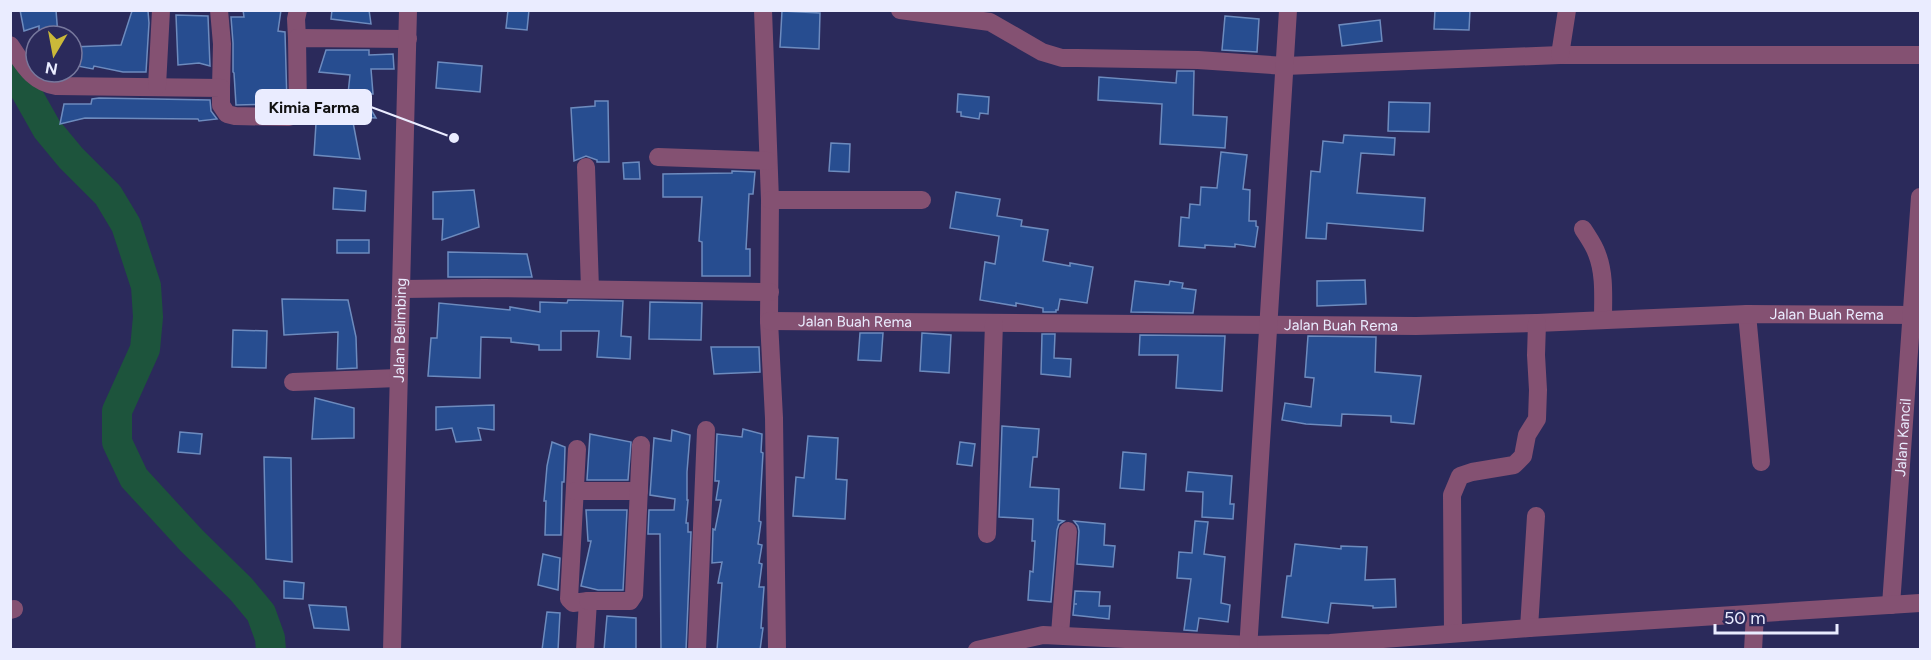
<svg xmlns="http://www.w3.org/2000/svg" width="1931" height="660" font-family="Figtree,sans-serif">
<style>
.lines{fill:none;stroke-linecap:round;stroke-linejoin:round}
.river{stroke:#1d543c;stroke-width:30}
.building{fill:#274d90;stroke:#6d8bbe;stroke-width:1.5}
.minor{stroke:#845172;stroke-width:18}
.labels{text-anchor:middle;stroke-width:6;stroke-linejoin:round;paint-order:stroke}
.street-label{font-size:15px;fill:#eaecff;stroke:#2b2a5b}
.leader{fill:none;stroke:#eaecff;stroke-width:2}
.callout-dot{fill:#eaecff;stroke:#2b2a5b;stroke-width:2}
.callout{fill:#eaecff;stroke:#eaecff;stroke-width:2}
.callout-label{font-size:16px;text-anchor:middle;font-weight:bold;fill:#111}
</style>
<rect width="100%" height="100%" fill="#2b2a5b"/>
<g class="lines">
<path class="river" d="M10,74L25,90L47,129L71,158L108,195L126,225L146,286L148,317L145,349L117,411V442L134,478L192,541L241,589L261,613L270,638L271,650"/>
</g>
<g class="building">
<path d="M20,10H56L58,36H39V26L24,31Z"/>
<path d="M243,10H281L278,31L285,32L287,104L236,105L234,73L233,72V43L231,17H244Z"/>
<path d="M332,10H369L371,24L331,19Z"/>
<path d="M508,10H529L527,30L506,28Z"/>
<path d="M1435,10H1470L1469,30L1434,29Z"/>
<path d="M132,11H148L149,23L146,72H123L94,66L93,69L72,65V47L121,45Z"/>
<path d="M782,11L820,13L819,49L780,47Z"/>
<path d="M176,15L208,16L210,66L199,63L178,65Z"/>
<path d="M1225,16L1259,19L1257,52L1222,50Z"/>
<path d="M1380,20L1382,41L1342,46L1339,25Z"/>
<path d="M326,50H369V55L393,54L394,69H371L373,94H362L376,118L352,117L360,159L314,155L316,123L321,99L347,103L350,75L319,72Z"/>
<path d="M438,62L482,66L480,92L436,88Z"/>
<path d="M1177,71H1194L1193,115L1227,117L1225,148L1160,144L1162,104L1098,100L1099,77L1176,83Z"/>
<path d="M958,94L989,97L988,114L980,113L979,119L961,116V112H957Z"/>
<path d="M99,98L210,100L211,111L217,119L199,121L198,119L85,118L60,124L64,104H91L92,99Z"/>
<path d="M595,101H608L609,162H597V160L586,156L574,161L571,108L595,106Z"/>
<path d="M1389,102L1430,103L1429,132L1388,131Z"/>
<path d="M1344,135L1395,138L1394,155L1361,153L1357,193L1425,198L1423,231L1327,223L1326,239L1306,238L1311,171L1320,172L1323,141L1343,143Z"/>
<path d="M831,143L850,144L849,172L829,171Z"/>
<path d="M1221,152L1247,155L1243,189L1250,190L1249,221H1256V226L1258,227L1255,247L1235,244V247L1205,245V248L1179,246L1181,217L1189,218L1190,204L1200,205L1201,187L1217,188Z"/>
<path d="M639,162L640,179H624L623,163Z"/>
<path d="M732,171L755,172L753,194H749L746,249H750V276H702V242L699,241L702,197H663V174L732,173Z"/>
<path d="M334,188L366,191L365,211L333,209Z"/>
<path d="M474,190L479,227L442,240L443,219H433V192Z"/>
<path d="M956,192L1000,199L997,216L1022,220L1021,226L1048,230L1043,261L1070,266V263L1093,267L1087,303L1060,299L1058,310H1056V312H1043V308L1016,303V306L980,300L985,262L995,264L999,236L950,228Z"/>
<rect x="337" y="240" width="32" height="13"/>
<path d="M448,252L527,254L532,277H448Z"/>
<path d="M1365,280L1366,304L1317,306V281Z"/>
<path d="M1135,281L1169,285L1170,281L1183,283L1182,288L1196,290L1193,313L1131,312Z"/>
<path d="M282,299L348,300L356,337L357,368L337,369L338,332L284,335Z"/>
<path d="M568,300L623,301L621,336L631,337L630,359L597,357L599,331H561V350H539V345L511,342V338L481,337L480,378L428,376L431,338H437L439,303L510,310V307L540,312V302L567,303Z"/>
<path d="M650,302L702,303L701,340L649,339Z"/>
<path d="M233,330L267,331L266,368L232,367Z"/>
<path d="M860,333H883L881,361L858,360Z"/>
<path d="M922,333L951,335L949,373L920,371Z"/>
<path d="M1042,334H1055L1054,358L1071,359L1070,377L1041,374Z"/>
<path d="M1140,335L1225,336L1222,391L1176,388L1178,355H1139Z"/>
<path d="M1308,336L1376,337L1375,372L1421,376L1414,424L1391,422V416L1342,414L1341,426L1306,424L1282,420L1285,403L1311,407L1314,378L1305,377Z"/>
<path d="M711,347H759L760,372L714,374Z"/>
<path d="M315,398L354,408V438L312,439Z"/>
<path d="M494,405V430L478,428L481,440L456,442L452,428L436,430V407Z"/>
<path d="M1002,426L1039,429L1037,457H1033L1030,487L1059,489L1058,520L1064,521L1059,524L1057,530L1051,602L1028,600L1030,571L1033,572L1035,541H1032L1033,519L999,517Z"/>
<path d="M743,429L762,434L761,452L763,453L759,521L761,522L758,544L762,545L759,563L762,564L759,587H764L761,628H763L760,650H717L722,583H718L722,562L712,563L713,529L715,530L721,500H716L719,481H715L717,434L742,437Z"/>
<path d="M672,430L690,435L687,472V500H688L686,523H688V532H691L686,650H661L660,534H648L649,510H674L675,499L650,495L654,438L671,441Z"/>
<path d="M180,432L202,434L200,454L178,452Z"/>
<path d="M590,434L631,442L628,480H587Z"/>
<path d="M808,436L838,438L836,479L847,480L845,519L793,516L796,477L804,478Z"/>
<path d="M552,442L565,447L564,482H562L561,535H545L546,501H544L547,466Z"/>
<path d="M960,442L975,444L972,466L957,464Z"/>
<path d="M1123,452L1146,454L1144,490L1120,488Z"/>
<path d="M264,457L291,458L292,562L266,559Z"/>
<path d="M1188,472L1232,476L1230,504H1234L1233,519L1202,517L1203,492L1186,491Z"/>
<path d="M586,510H627L623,590H598L581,586L591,541H588Z"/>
<path d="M1074,521L1105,524L1104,545L1115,546L1113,567L1077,564L1079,531L1078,526Z"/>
<path d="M1195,521L1208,522L1204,554L1225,557L1221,603L1230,605L1228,622L1199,618L1197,631L1184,630L1191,579L1177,578L1179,552L1192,553Z"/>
<path d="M1295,544L1341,549V546L1367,547L1365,580L1395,579L1396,607L1373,608V606L1331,603L1328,623L1282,617L1287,576H1291Z"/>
<path d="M543,554L560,558L558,590L538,585Z"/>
<path d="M284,581L304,583L303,599L284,598Z"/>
<path d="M1075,591L1100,592L1099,606H1110L1109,619L1073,615L1074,604H1077H1074Z"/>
<path d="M309,605L346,607L349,630L314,628Z"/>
<path d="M547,612L560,613L558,650H542Z"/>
<path d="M607,616L636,618V650H604Z"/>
</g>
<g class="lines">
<g class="minor">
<path d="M219,10L222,44L221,88"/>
<path d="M763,10L770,200L769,321L774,418L777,650"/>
<path d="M900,10L990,22L1042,52L1062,58H1077L1198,60L1285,66L1560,55H1920"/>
<path d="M297,38L296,19L298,10"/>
<path d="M10,45C24,65 31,81 56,86L221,88V105L227,114L235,116L288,117L295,115L298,111L297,38L408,39"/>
<path d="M1560,55L1567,10"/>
<path d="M157,86L161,10"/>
<path d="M658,157L768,161"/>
<path d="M586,167L590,289"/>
<path d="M770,200H922"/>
<path d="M1583,229C1588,237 1594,245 1597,254C1605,274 1603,298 1603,319"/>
<path d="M402,289L484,288L770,292"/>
<path d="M1747,314L1761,462"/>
<path id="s1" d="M769,321L1416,326L1537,323L1747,314L1920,315"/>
<path d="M293,382L398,378"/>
<path d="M577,449L569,599L573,603L588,601L585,650"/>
<path d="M575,491H639"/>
<path d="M987,534L994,323"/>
<path d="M588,601H630L634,595L641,445"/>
<path id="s2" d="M1891,605L1920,197"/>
<path d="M10,610L14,609"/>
<path d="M1529,628L1536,516"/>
<path d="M1453,633L1452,495L1460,476L1472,472L1514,465L1523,456L1527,435L1537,419L1538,390L1536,355L1537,323"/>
<path d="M1060,634L1068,531"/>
<path id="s3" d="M392,650L408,10"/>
<path d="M697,650L706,430"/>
<path d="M977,650L1043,635L1249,645L1330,643L1529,628L1920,603"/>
<path d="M1248,650L1288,10"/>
<path d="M1753,650L1755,614"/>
</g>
</g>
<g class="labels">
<g class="street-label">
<text dy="5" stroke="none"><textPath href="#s1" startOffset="1058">Jalan Buah Rema</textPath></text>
<text dy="5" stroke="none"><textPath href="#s1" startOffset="86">Jalan Buah Rema</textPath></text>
<text dy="5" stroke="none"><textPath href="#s1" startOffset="572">Jalan Buah Rema</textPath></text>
<text dy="5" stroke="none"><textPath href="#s3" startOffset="320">Jalan Belimbing</textPath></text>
<text dy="5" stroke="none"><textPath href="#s2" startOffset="168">Jalan Kancil</textPath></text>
</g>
</g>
<path class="leader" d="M454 138L371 107"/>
<circle class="callout-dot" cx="454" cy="138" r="6"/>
<rect class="callout" x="256" y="90" width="115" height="34" rx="6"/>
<g class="callout-label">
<text x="314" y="113">Kimia Farma</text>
</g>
<rect width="1931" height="660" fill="none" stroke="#eaecff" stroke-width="24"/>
<g transform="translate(54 54) rotate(190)"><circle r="28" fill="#2b2a5b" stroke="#77789d" stroke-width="1.5"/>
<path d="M0-4.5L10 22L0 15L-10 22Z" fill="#cbb939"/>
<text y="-9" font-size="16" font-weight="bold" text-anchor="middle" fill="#eaecff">N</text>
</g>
<path d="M1715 624v9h122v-9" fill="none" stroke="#eaecff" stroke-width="3"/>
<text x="1724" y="624" font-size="18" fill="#eaecff" stroke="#2b2a5b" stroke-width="4.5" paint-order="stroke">50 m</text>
</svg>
